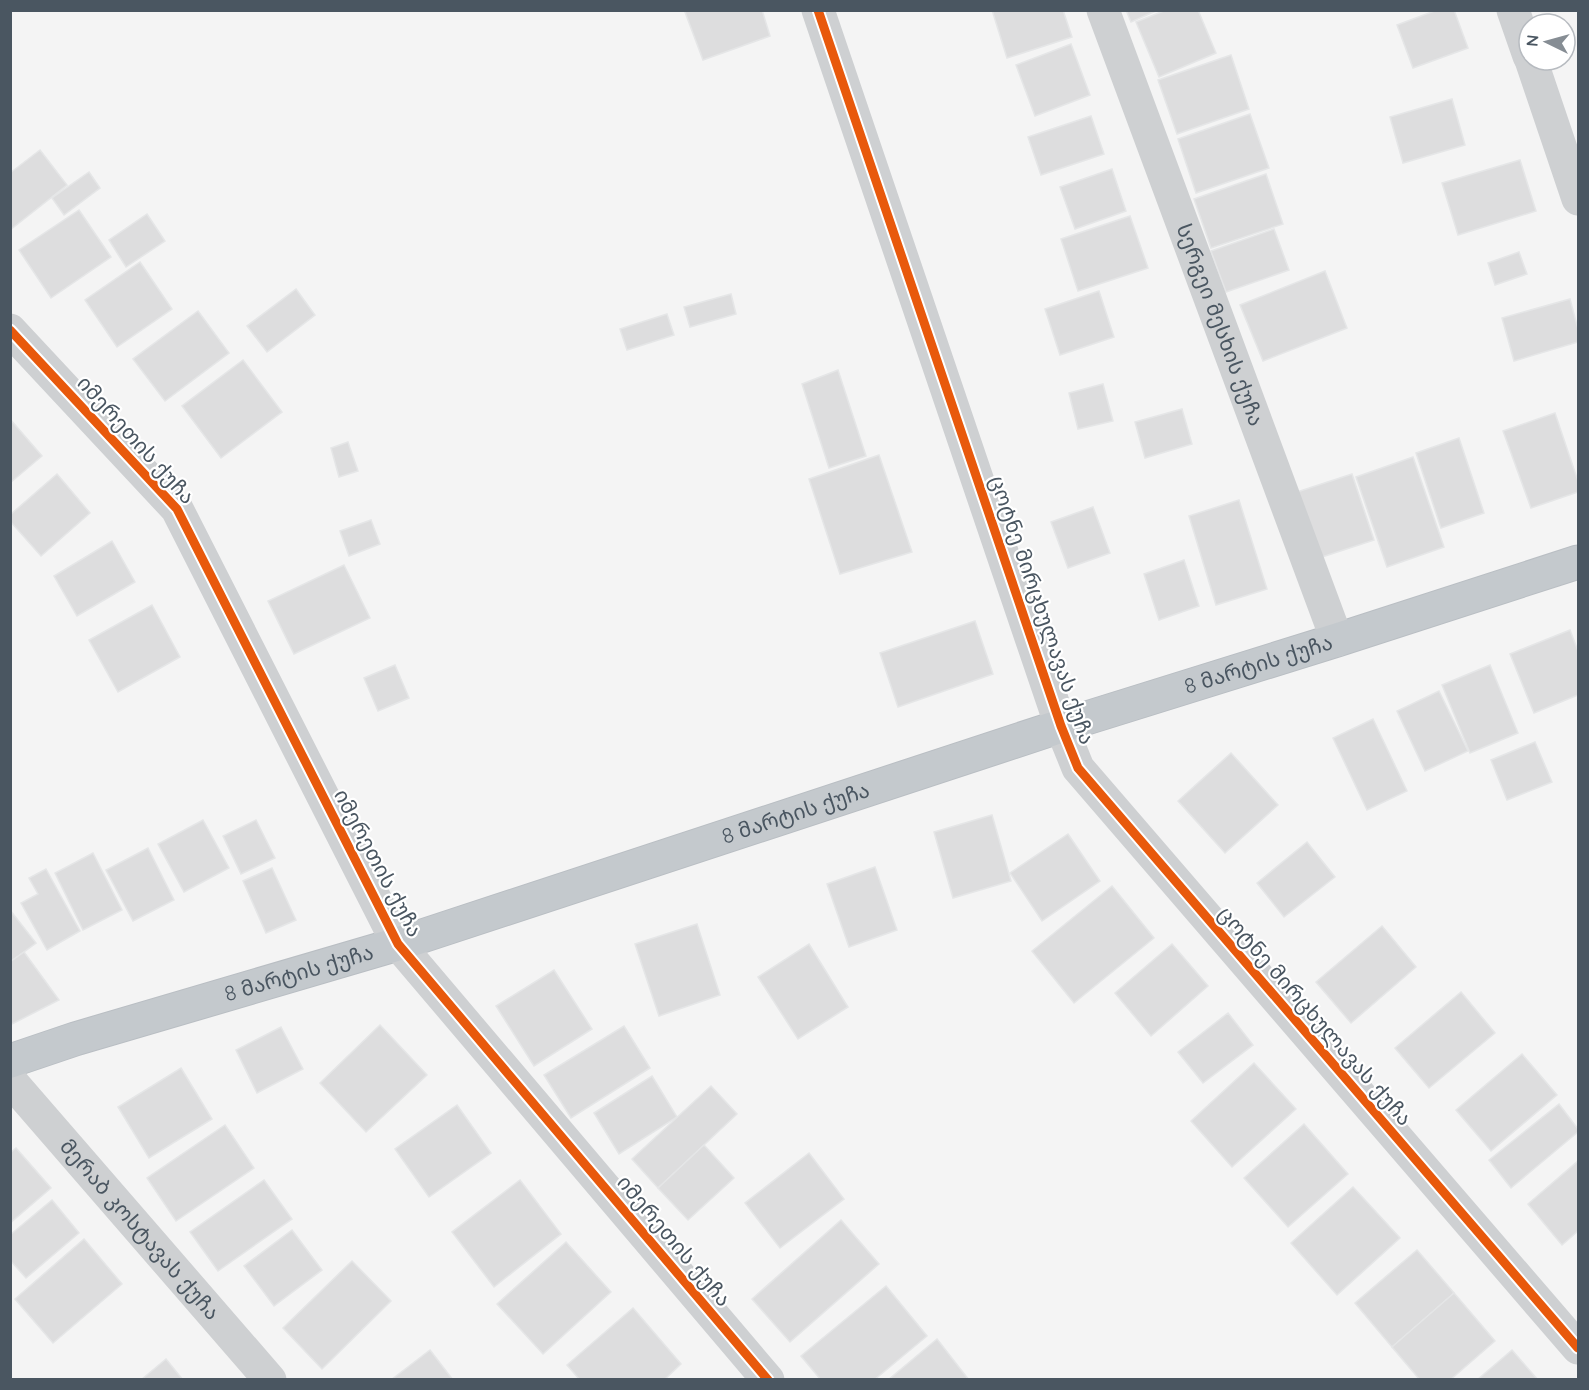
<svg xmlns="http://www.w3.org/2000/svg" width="1589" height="1390" font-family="Quicksand,'Noto Sans Georgian',sans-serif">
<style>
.building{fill:#ddddde;stroke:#e5e6e7;stroke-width:1.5}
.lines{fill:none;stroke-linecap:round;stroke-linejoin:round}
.trunk-casing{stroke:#b9bec3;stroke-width:35}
.minor{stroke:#ced0d2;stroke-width:33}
.tertiary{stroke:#ced0d2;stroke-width:33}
.trunk{stroke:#c4c9cd;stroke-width:33}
.cycleway-casing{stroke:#fff;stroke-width:13}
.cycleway{stroke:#e8590c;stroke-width:9}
.labels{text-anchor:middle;stroke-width:4.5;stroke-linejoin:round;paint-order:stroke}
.street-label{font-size:21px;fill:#4a5661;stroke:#fff}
</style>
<rect width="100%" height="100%" fill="#f4f4f4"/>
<g class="building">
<path d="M689,10H762L770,36L703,60L685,12Z"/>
<path d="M992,10H1063L1072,37L1007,58Z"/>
<path d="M1126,10H1158L1131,22Z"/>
<path d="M1166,10H1198L1216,53L1159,77L1136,22Z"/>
<path d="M1437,10H1454L1468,48L1413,68L1397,25Z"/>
<path d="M1071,44L1090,95L1035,116L1016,65Z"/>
<path d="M1231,55L1249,109L1177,134L1158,80Z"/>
<path d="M1452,99L1465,145L1403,163L1390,117Z"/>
<path d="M1250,114L1269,168L1196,193L1178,139Z"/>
<path d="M1091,116L1104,154L1041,175L1028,137Z"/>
<path d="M40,150L67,185L10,230V173Z"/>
<path d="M1520,160L1536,211L1458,235L1442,183Z"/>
<path d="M1112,169L1126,211L1075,229L1060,187Z"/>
<path d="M89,172L100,188L64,215L52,198Z"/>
<path d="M1266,174L1283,224L1211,248L1194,199Z"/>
<path d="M79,210L111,257L51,298L19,250Z"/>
<path d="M147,214L165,241L126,267L109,240Z"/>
<path d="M1130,216L1148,268L1078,291L1061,239Z"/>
<path d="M1274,229L1289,270L1226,292L1211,251Z"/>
<path d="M1519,252L1527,274L1495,285L1488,263Z"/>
<path d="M140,262L172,309L117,347L85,300Z"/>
<path d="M1325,271L1347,328L1263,361L1240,305Z"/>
<path d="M296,289L315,315L267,352L247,326Z"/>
<path d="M1099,291L1114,337L1060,355L1045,309Z"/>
<path d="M731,294L736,314L690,327L684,307Z"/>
<path d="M1570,299L1578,329V342L1514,361L1502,318Z"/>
<path d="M198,311L229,353L165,401L133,359Z"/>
<path d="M667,314L674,335L627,350L620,329Z"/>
<path d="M243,360L282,412L221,458L182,406Z"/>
<path d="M838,370L866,456L829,468L802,384Z"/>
<path d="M1103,384L1113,421L1078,429L1069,393Z"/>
<path d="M1182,409L1192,444L1145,458L1135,422Z"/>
<path d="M1555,413L1578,481V492L1531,508L1503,431Z"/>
<path d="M10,419L42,456L10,483Z"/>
<path d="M1459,438L1484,513L1441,528L1416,453Z"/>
<path d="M348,442L358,471L339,477L331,448Z"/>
<path d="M879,455L912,552L840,574L809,479Z"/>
<path d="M1413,457L1444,547L1387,567L1356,477Z"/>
<path d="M57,474L90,513L41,556L10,521V515Z"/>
<path d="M1352,474L1374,540L1319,558L1297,492Z"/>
<path d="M1239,500L1267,589L1216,605L1189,516Z"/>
<path d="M1093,507L1110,553L1068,568L1051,522Z"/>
<path d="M371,520L380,544L349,556L340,531Z"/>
<path d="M112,541L135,582L77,616L54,576Z"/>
<path d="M1184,560L1199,606L1159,620L1144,574Z"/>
<path d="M344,565L370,618L294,654L268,601Z"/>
<path d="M152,605L180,657L118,692L89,640Z"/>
<path d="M975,621L993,674L898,707L880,653Z"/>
<path d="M1570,630L1578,651V695L1534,713L1510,654Z"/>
<path d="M395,665L409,698L378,711L364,678Z"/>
<path d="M1490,665L1518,733L1470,753L1442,685Z"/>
<path d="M1439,691L1468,751L1425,771L1397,711Z"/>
<path d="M1373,719L1407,791L1367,810L1333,738Z"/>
<path d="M1535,742L1552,782L1507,800L1491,760Z"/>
<path d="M1231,753L1278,805L1225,853L1178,801Z"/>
<path d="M992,815L1011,881L953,898L934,832Z"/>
<path d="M203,820L229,868L184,892L158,844Z"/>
<path d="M256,820L275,858L241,874L223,836Z"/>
<path d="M1068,834L1100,881L1042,921L1010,873Z"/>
<path d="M1307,842L1335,877L1284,917L1257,883Z"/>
<path d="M148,848L174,900L133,921L106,870Z"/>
<path d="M93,853L122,910L83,930L55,873Z"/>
<path d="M875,867L897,930L849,947L827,884Z"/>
<path d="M272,868L296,920L266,933L243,881Z"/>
<path d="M46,869L80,931L47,950L21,903L38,894L29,878Z"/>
<path d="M1112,886L1154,938L1074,1003L1032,951Z"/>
<path d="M10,910L36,943L10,962Z"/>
<path d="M697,924L720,995L659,1016L635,944Z"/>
<path d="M1382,926L1416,967L1351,1023L1316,982Z"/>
<path d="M809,944L848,1007L798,1039L758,977Z"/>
<path d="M1172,944L1208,986L1151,1036L1115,993Z"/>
<path d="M24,952L59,1000L10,1025V962Z"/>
<path d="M554,970L592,1029L534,1066L496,1006Z"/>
<path d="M1461,992L1495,1033L1429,1088L1395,1048Z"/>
<path d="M1228,1013L1253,1045L1203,1083L1178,1052Z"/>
<path d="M380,1025L427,1075L366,1132L320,1083Z"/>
<path d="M624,1026L650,1068L571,1118L544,1075Z"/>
<path d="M281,1027L303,1069L257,1093L236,1050Z"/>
<path d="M1522,1054L1557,1095L1491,1151L1456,1110Z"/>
<path d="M1254,1063L1296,1109L1232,1167L1191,1121Z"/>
<path d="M181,1068L212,1119L149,1158L118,1107Z"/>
<path d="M652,1076L677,1117L619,1154L594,1113Z"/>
<path d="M711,1086L737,1114L658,1188L632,1159Z"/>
<path d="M1559,1104L1578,1129V1132L1511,1188L1489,1160Z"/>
<path d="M457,1105L491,1153L429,1197L395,1149Z"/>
<path d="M1304,1124L1348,1174L1288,1227L1244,1178Z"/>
<path d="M225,1125L254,1168L176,1221L147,1178Z"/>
<path d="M704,1145L734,1178L688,1220L658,1188Z"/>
<path d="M16,1148L51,1188L10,1223V1153Z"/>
<path d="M809,1153L844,1199L780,1248L745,1203Z"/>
<path d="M1578,1161V1231L1562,1245L1528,1204Z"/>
<path d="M264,1180L292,1219L218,1271L190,1232Z"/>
<path d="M520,1180L561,1234L494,1287L452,1232Z"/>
<path d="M1353,1187L1400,1238L1337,1295L1291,1243Z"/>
<path d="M52,1200L79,1233L26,1278L10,1260V1235Z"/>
<path d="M841,1220L879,1264L790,1342L752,1299Z"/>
<path d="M292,1230L322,1270L274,1306L244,1266Z"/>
<path d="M84,1239L122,1284L53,1343L15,1299Z"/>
<path d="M566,1242L611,1292L543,1354L497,1304Z"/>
<path d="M1417,1250L1454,1293L1392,1347L1355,1303Z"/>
<path d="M352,1261L391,1301L322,1369L283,1328Z"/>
<path d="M886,1286L927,1336L874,1380H821L801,1356Z"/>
<path d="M1454,1293L1495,1341L1450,1380H1420L1392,1347Z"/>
<path d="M633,1308L681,1364L664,1380H580L567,1365Z"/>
<path d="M937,1339L969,1380H888Z"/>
<path d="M430,1350L453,1380H391Z"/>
<path d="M1512,1350L1538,1380H1477Z"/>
<path d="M166,1359L183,1380H141Z"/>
</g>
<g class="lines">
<g class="trunk-casing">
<g id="trunk">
<path id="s3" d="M10,1061L75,1039L398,944L1061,726L1337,640L1578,562"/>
</g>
</g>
<g class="minor">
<path d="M818,10L1061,726L1078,768L1578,1348"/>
<path id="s1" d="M1103,10L1337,640"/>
<path d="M1513,10L1529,56"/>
<path d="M1531,60L1578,199"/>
<path d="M10,330L177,509L398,944L768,1380"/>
</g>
<path class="tertiary" id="s2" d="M10,1080L270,1380"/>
<use href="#trunk" class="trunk"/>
<g class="cycleway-casing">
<g id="cycleway">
<path d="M818,10L1061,726L1078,768L1578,1348"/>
<path d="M10,330L177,509L398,944L768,1380"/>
</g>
</g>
<use href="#cycleway" class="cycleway"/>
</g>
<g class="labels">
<g class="street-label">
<text dy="7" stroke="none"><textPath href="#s1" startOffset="336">სერგეი მესხის ქუჩა</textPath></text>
<text transform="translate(136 440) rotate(48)" y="7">იმერეთის ქუჩა</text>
<text transform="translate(1042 610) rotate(71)" y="7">ცოტნე მირცხულავას ქუჩა</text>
<text dy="7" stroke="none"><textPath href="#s3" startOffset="1310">8 მარტის ქუჩა</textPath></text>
<text dy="7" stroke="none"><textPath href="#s3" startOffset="824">8 მარტის ქუჩა</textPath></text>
<text transform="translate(378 863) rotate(62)" y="7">იმერეთის ქუჩა</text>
<text dy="7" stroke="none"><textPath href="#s3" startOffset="302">8 მარტის ქუჩა</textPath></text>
<text transform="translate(1315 1016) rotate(49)" y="7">ცოტნე მირცხულავას ქუჩა</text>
<text dy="7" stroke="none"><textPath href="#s2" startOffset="198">მერაბ კოსტავას ქუჩა</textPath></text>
<text transform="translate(674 1241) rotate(50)" y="7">იმერეთის ქუჩა</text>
</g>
</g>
<rect width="1589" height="1390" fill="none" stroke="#4a5661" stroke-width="24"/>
<g transform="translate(1547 42) rotate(275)"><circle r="28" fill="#ffffff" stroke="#b7bbc0" stroke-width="1.5"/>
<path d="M0-4.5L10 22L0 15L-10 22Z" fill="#868d94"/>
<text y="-9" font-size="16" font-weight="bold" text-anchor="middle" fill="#4a5661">N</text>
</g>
</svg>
